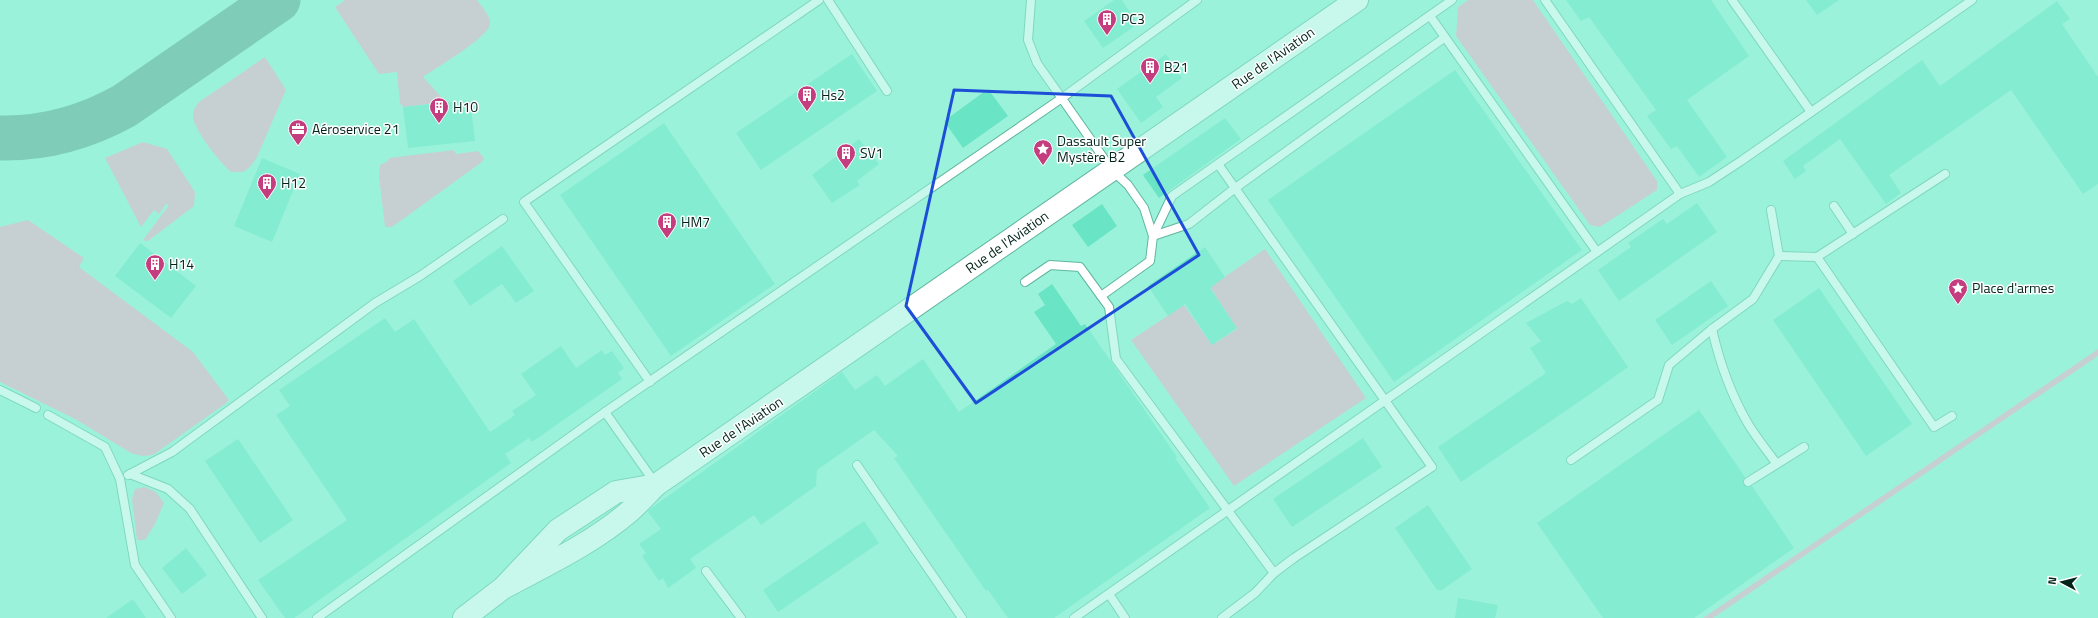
<svg xmlns="http://www.w3.org/2000/svg" width="2098" height="618" font-family="'Titillium Web',sans-serif">
<style>
.green{fill:#faa7c8}
.lines{fill:none;stroke-linecap:round;stroke-linejoin:round}
.taxiway{stroke:#5ea18f;stroke-width:45}
.building{fill:#69e4c5}
.lane-casing{stroke:#5fb69f;stroke-width:10}
.secondary-casing{stroke:#5fb69f;stroke-width:24}
.lane{stroke:#fff;stroke-width:8}
.secondary{stroke:#fff;stroke-width:22}
.marked{fill:none;stroke:#1d4ed8;stroke-width:3;stroke-linejoin:round}
.labels{text-anchor:middle;stroke-width:3;stroke-linejoin:round;paint-order:stroke}
.poi-label{font-size:14px;fill:#00231a;stroke:#fff;text-anchor:start}
.street-label{font-size:14px;fill:#00231a;stroke:#fff}
</style>
<rect width="100%" height="100%" fill="#9bf2da"/>
<g class="green">
<path d="M345,0H477C482,7 491,16 490,24C489,37 436,68 423,77L446,102L403,107L400,103L397,72L379,74L335,7Z"/>
<path d="M1468,0H1533L1657,181V190L1600,227L1590,225L1456,36L1458,7Z"/>
<path d="M265,57L286,90L257,157L251,166L243,172H231C221,164 193,129 193,116C193,110 196,106 199,102Z"/>
<path d="M143,142L167,149L195,192L194,206L148,241L143,240L169,205L166,204L159,214L154,210L141,227L105,158Z"/>
<path d="M454,150L456,154L478,151L484,158L482,162L392,227H385L379,176L380,165L388,161L389,158Z"/>
<path d="M28,220L84,258L79,267L193,352L229,400L225,404L153,455L142,456L131,453L75,419L0,382V227Z"/>
<path d="M1265,249L1366,398L1234,486L1131,340L1184,305L1212,345L1237,329L1210,287Z"/>
<path d="M2098,349V356L1713,618H1703Z"/>
<path d="M145,487L156,492L164,503L155,524L145,540H137L132,499L135,489Z"/>
</g>
<g class="lines">
<path class="taxiway" d="M0,138C44,139 86,127 124,106L278,0"/>
</g>
<g class="building">
<path d="M1114,0H1122L1138,24L1103,48L1084,21Z"/>
<path d="M1566,0H1711L1749,56L1687,100L1727,157L1699,177L1677,146L1671,149L1647,116L1656,110L1589,17L1581,21Z"/>
<path d="M1806,0H1839L1817,15Z"/>
<path d="M2057,1L2070,19L2062,24L2098,77V184L2083,194L2011,90L1889,175L1901,193L1886,204L1840,139L1803,166L1806,171L1795,179L1783,161L1922,60L1940,86Z"/>
<path d="M852,54L877,91L761,170L736,133Z"/>
<path d="M1166,54L1182,78L1156,97L1163,107L1141,123L1117,89Z"/>
<path d="M1455,70L1582,250L1394,382L1268,200Z"/>
<path d="M988,89L1008,116L963,148L944,121Z"/>
<path d="M470,100L475,141L408,148L403,107Z"/>
<path d="M1225,118L1241,139L1159,198L1143,175Z"/>
<path d="M664,123L775,284L671,356L560,195Z"/>
<path d="M859,139L879,164L857,181L860,185L832,203L812,175Z"/>
<path d="M262,158L300,174L272,242L234,226Z"/>
<path d="M1697,203L1717,232L1619,301L1598,270L1631,247L1628,243L1663,219L1667,224Z"/>
<path d="M1102,204L1117,226L1088,247L1072,225Z"/>
<path d="M140,243L196,286L171,318L115,276Z"/>
<path d="M502,246L534,291L516,303L502,284L470,306L453,281Z"/>
<path d="M1205,247L1225,277L1210,288L1237,328L1212,345L1185,304L1168,316L1148,286Z"/>
<path d="M1711,281L1728,306L1672,345L1655,320Z"/>
<path d="M1052,284L1081,326L1085,324L1177,457L1175,458L1210,508L1054,618H1008L988,590L986,591L894,458L898,456L874,430L817,470L816,486L761,525L754,515L690,559L696,568L668,588L663,578L659,581L642,556L646,553L639,544L661,529L648,512L650,509L842,372L855,390L877,375L885,386L923,359L959,412L1056,344L1034,312L1045,305L1038,294Z"/>
<path d="M1819,288L1912,424L1866,456L1773,320Z"/>
<path d="M1581,298L1628,367L1586,397L1461,482L1438,447L1546,373L1530,348L1541,341L1526,323L1567,301L1572,304Z"/>
<path d="M385,318L395,332L414,319L490,432L515,415L512,411L536,395L521,374L561,346L576,368L602,350L605,355L612,351L624,368L618,373L622,379L532,442L529,438L505,454L511,463L294,618H285L258,580L347,520L276,415L290,406L279,390Z"/>
<path d="M1699,410L1745,477L1743,482L1744,485L1748,487L1752,486L1794,548L1694,618H1603L1537,523Z"/>
<path d="M1363,438L1382,467L1292,527L1273,499Z"/>
<path d="M238,439L293,520L260,543L205,461Z"/>
<path d="M1428,505L1472,569L1442,590H1437L1395,528Z"/>
<path d="M864,521L879,543L778,612L763,590Z"/>
<path d="M186,548L207,575L182,594L162,568Z"/>
<path d="M1458,598L1498,605L1495,618H1455Z"/>
<path d="M133,599L146,618H106Z"/>
</g>
<g class="lines">
<g class="lane-casing">
<g id="lane">
<path d="M828,0L887,91"/>
<path d="M1031,0L1028,40L1037,63L1112,170L1128,185L1144,208L1153,236"/>
<path d="M1545,0L1680,194"/>
<path d="M1732,0L1811,112"/>
<path d="M1430,16L1597,252"/>
<path d="M1834,206L1853,234"/>
<path d="M1153,236L1189,224L1234,189L1444,38"/>
<path d="M1779,256L1817,257L1945,174"/>
<path d="M1817,257L1934,427L1952,416"/>
<path d="M1025,282L1050,265L1080,267L1109,307L1116,359L1274,573L1294,558L1432,467L1218,164"/>
<path d="M1101,296L1150,261L1153,236L1172,196L1452,0"/>
<path d="M1712,329C1719,360 1731,394 1747,422C1755,436 1766,449 1776,463"/>
<path d="M650,382L524,202L819,0"/>
<path d="M0,390L36,408"/>
<path d="M605,412L655,483"/>
<path d="M48,415L105,447L120,479L135,565L171,618"/>
<path d="M1571,460L1658,400L1669,365L1712,329L1753,299L1779,256L1771,210"/>
<path d="M857,465L962,618"/>
<path d="M130,474L172,452L375,303L420,276L503,219"/>
<path d="M128,475L130,474L168,489L190,509L262,618"/>
<path d="M1748,482L1804,447"/>
<path d="M706,571L741,618"/>
<path d="M1109,594L1125,618"/>
<path d="M317,618L605,412L1062,98L1197,0"/>
<path d="M1074,618L1680,194L1709,182L1741,161L1972,0"/>
<path d="M1222,618L1255,593L1274,573"/>
</g>
</g>
<g class="secondary-casing">
<g id="secondary">
<path d="M656,485L1357,0"/>
<path d="M464,618L503,588L558,530L616,492L656,485C648,493 639,503 630,511C593,543 546,565 503,588"/>
</g>
</g>
<use href="#lane" class="lane"/>
<use href="#secondary" class="secondary"/>
</g>
<path d="M0 0H2098V618H0ZM954,90L1111,96L1199,255L976,403L906,306Z" fill="#9bf2da" fill-opacity=".55" fill-rule="evenodd"/>
<path class="marked" d="M954,90L1111,96L1199,255L976,403L906,306Z"/>
<defs>
<g id="building-pin" transform="scale(1)"><path d="M0 17L-7.5 6A9.5 9.5 0 1 1 7.5 6Z" fill="#c43e7f" stroke="#fff"/><path d="M-4-6H4V6H1V3H-1V6H-4ZM-2.5-4.3h1.7v1.8h-1.7ZM.8-4.3h1.7v1.8H.8ZM-2.5-1h1.7V.8h-1.7ZM.8-1h1.7V.8H.8Z" fill="#fff"/></g>
<g id="office-pin" transform="scale(1)"><path d="M0 17L-7.5 6A9.5 9.5 0 1 1 7.5 6Z" fill="#c43e7f" stroke="#fff"/><path d="M-6-3h4V-5.5h4V-3h4V5H-6ZM-1-4.5V-3h2v-1.5ZM-6 0V1H6V0Z" fill="#fff"/></g>
<g id="sight-pin" transform="scale(1)"><path d="M0 17L-7.5 6A9.5 9.5 0 1 1 7.5 6Z" fill="#c43e7f" stroke="#fff"/><path d="M0-6L1.8-2.2L6-1.7L2.9 1.2L3.7 5.4L0 3.3L-3.7 5.4L-2.9 1.2L-6-1.7L-1.8-2.2Z" fill="#fff"/></g>
</defs>
<g fill-rule="evenodd">
<use href="#building-pin" x="1107" y="19"/>
<use href="#building-pin" x="1150" y="67"/>
<use href="#building-pin" x="807" y="95"/>
<use href="#building-pin" x="439" y="107"/>
<use href="#office-pin" x="298" y="129"/>
<use href="#sight-pin" x="1043" y="149"/>
<use href="#building-pin" x="846" y="153"/>
<use href="#building-pin" x="267" y="183"/>
<use href="#building-pin" x="667" y="222"/>
<use href="#building-pin" x="155" y="264"/>
<use href="#sight-pin" x="1958" y="288"/>
</g>
<g class="labels">
<g class="poi-label">
<text x="1121" y="24">PC3</text>
<text x="1164" y="72">B21</text>
<text x="821" y="100">Hs2</text>
<text x="453" y="112">H10</text>
<text x="312" y="134">Aéroservice 21</text>
<text x="1057" y="146">Dassault Super<tspan x="1057" dy="16">Mystère B2</tspan></text>
<text x="860" y="158">SV1</text>
<text x="281" y="188">H12</text>
<text x="681" y="227">HM7</text>
<text x="169" y="269">H14</text>
<text x="1972" y="293">Place d'armes</text>
</g>
<g class="street-label">
<text transform="translate(1273 58) rotate(-35)" y="5">Rue de l'Aviation</text>
<text transform="translate(1007 242) rotate(-35)" y="5">Rue de l'Aviation</text>
<text transform="translate(741 427) rotate(-34)" y="5">Rue de l'Aviation</text>
</g>
</g>
<g transform="translate(2062 582) rotate(277)" stroke="#ffffff" stroke-width="3" paint-order="stroke">
<path d="M0-3L7 15L0 10L-7 15Z" fill="#00231a"/>
<text y="-6" font-size="11" font-weight="bold" text-anchor="middle" fill="#00231a">N</text>
</g>
</svg>
